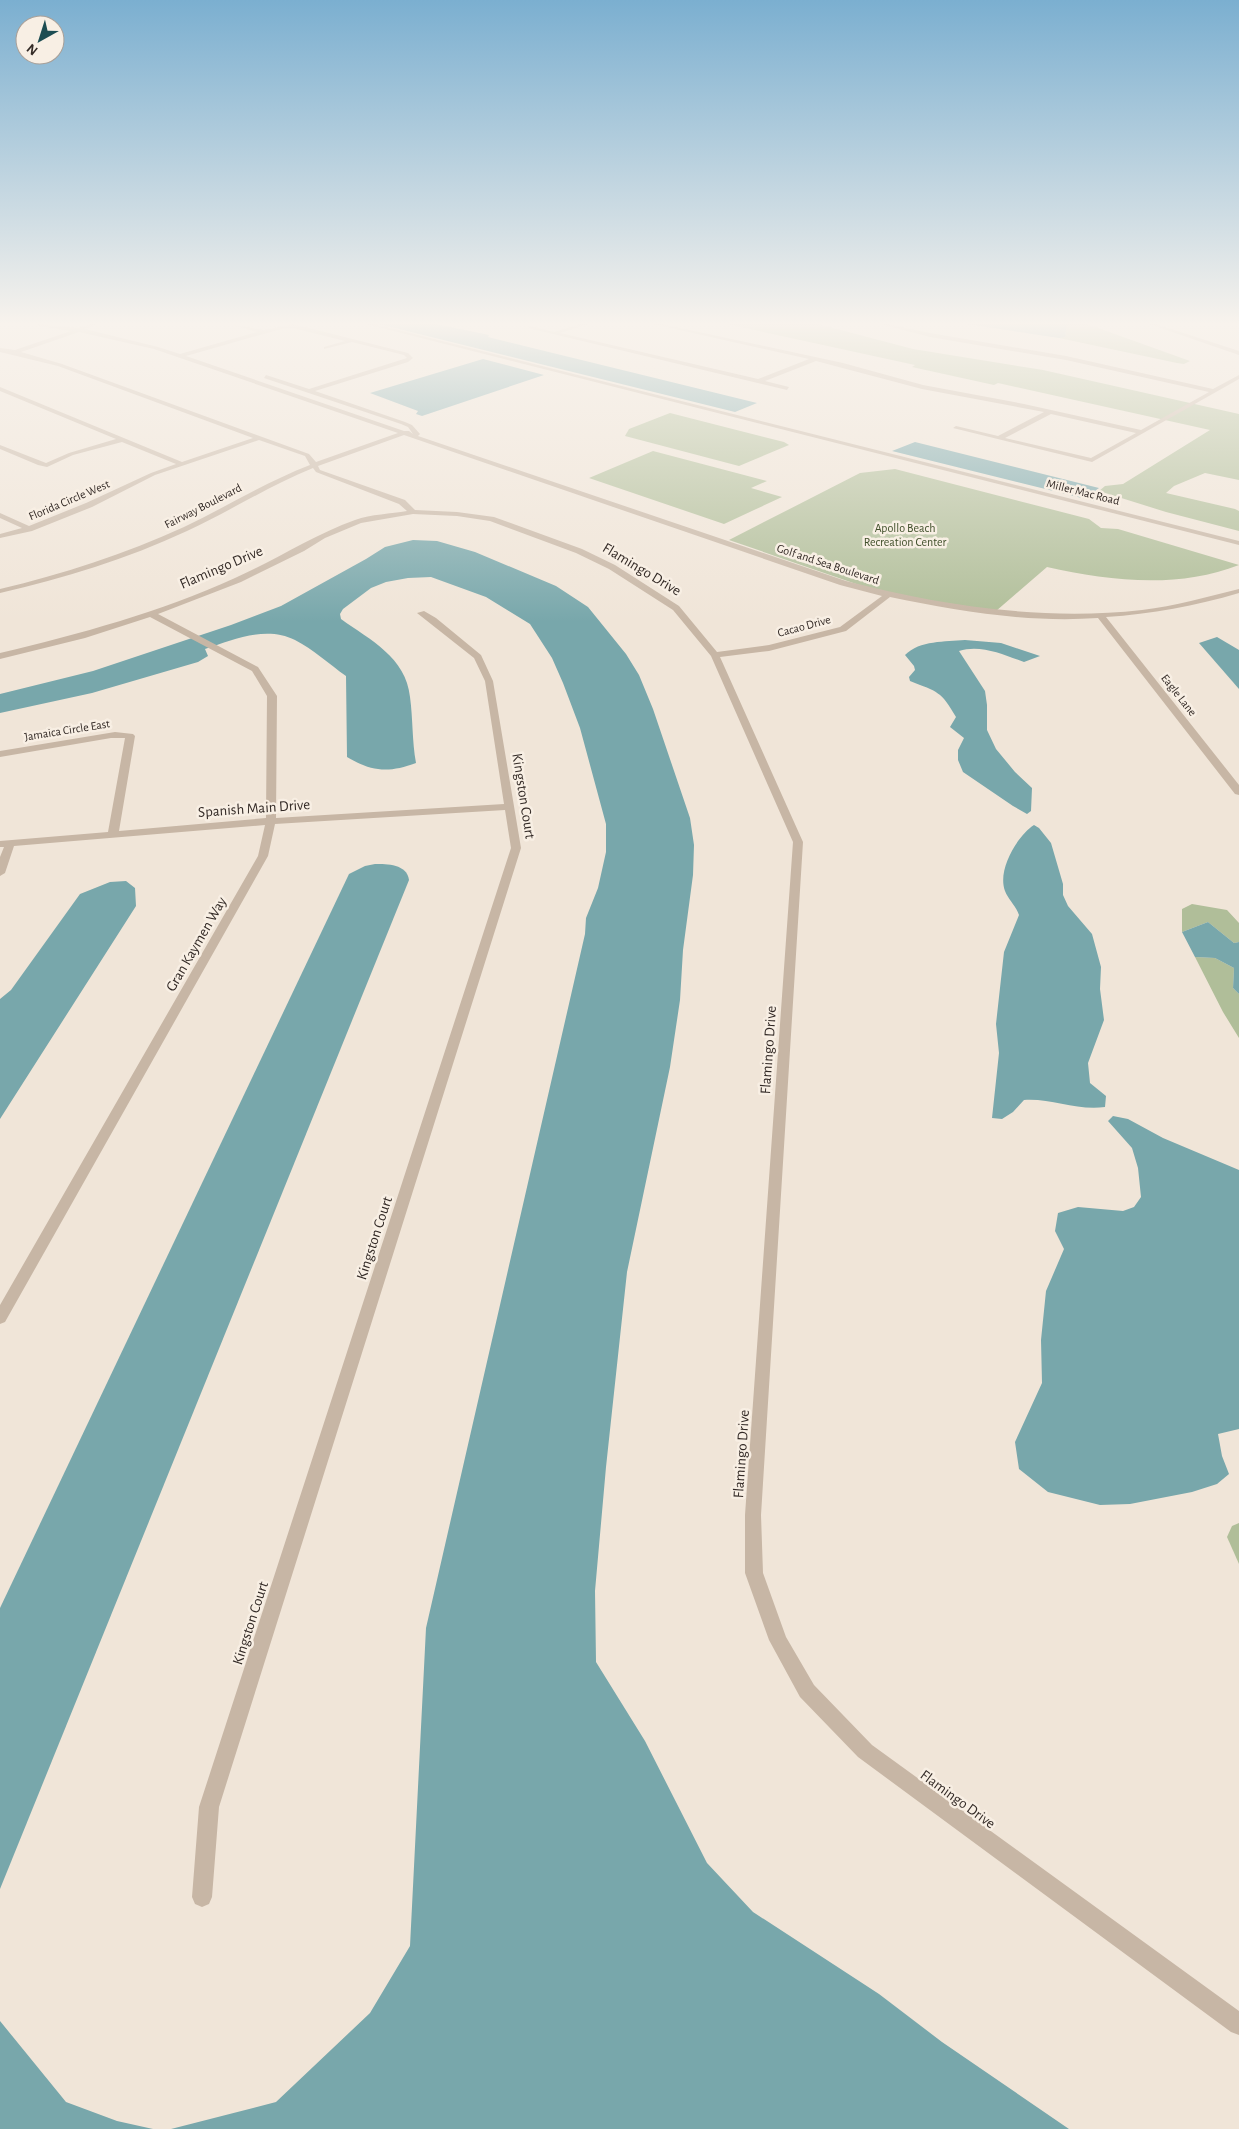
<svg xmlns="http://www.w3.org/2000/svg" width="1239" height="2129" font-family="'Alegreya Sans',sans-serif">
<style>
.green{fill:#b0be99}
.water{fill:#78a7ab}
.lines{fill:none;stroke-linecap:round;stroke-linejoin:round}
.minor{fill:#c7b6a5;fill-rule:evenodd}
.tertiary{fill:#c7b6a5;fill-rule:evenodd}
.labels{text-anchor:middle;stroke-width:5;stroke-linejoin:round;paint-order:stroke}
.far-street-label{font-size:12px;fill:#332a26;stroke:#f8efe4}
.far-park-label{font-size:12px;fill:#41502b;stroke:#f8efe4}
.street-label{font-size:15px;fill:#332a26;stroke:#f8efe4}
</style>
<rect width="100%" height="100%" fill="#f0e5d8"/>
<g class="green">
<path d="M727,324H818L913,349L1043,370L1239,414V480L1205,473L1174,486L1166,493L1235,509L1239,511V531L1166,512L1099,491L1105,486L1123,484L1210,430L998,383L994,385L912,367L915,365Z"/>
<path d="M1067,324H1087L1190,361L1184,364L1177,363L1059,338L1065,336Z"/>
<path d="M670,413L784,442L789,445L739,466L625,436L629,429Z"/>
<path d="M653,451L767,481L751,488L782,497L724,524L589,478Z"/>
<path d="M895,469L1089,519L1101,528L1118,529L1239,565C1178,589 1109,581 1047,567L996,611L888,595L729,540L860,473Z"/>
<path d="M1192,904L1227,910L1239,923V942L1234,943L1208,922L1182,932V909Z"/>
<path d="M1195,957L1215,958L1234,968L1233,988L1239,994V1038L1223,1012Z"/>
<path d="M1239,1523V1564L1227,1537L1232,1526Z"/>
</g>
<g class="water">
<path d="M379,324H436L489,335L488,337L757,403L735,412Z"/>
<path d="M967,324H1067L1065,337L1059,338Z"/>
<path d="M483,359L544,375L422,416L416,414L418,411L370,393Z"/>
<path d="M915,442L1099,488L1095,491L1104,495L1094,501L892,451Z"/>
<path d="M413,540L437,541L475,552L556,586L588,607L626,654L639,675L653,709L690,818L694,845L693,875L683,950L680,1000L670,1067L627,1272L606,1467L595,1591L596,1662L645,1741L707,1863L753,1912L879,1994L942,2042L1069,2129H171L276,2102L370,2013L410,1946L426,1628L585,934L586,918L598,888L606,852V824L580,728L563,683L552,658L530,624L486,597L431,577L408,578L386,582L371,588L343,609L340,614L341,619C370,640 406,657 410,697C413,719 412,741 416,763C389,773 372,772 347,757L346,676C329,664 313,649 295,640C266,625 232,640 205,649L208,656L198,662L92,693L0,713V694L93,671L231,625L281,606L366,559L385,547Z"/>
<path d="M1217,637L1239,650V689L1199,643Z"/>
<path d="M965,640L1001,643L1040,656L1024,662C1004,655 981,644 959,651L985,691L987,705V730L996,749L1015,772L1032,788L1031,811L1027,814L1013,806L963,772L958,760V750L964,738L950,727L956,717C941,691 938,692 910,681L909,677L915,670L914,666L905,655C920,640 945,642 965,640Z"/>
<path d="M1034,825L1039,828L1051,843L1063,884V895L1068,906L1092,934L1101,967L1100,989L1104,1020L1088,1063L1090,1083L1106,1096L1105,1107C1077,1111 1051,1098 1024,1100L1013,1112L1002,1119L992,1118L999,1053L996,1024L1004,952L1019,915C1016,906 1008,899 1005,891C997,870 1017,836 1034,825Z"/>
<path d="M375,864C387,864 407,864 409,880L0,1889V1608L349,874L365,866Z"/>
<path d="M126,881L135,888L136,906L0,1119V999L11,990L80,894L110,882Z"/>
<path d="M1208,922L1234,943L1239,942V994L1233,988L1234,968L1215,958L1195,957L1182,932Z"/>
<path d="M1113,1116L1128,1119L1163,1138L1239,1170V1429L1218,1434L1222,1456L1229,1474L1217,1484L1192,1492L1130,1504L1100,1505L1048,1492L1019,1469L1015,1442L1042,1383L1041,1340L1046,1291L1064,1249L1055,1231L1058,1213L1078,1207L1123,1211L1134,1207L1141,1197L1138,1168L1132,1148L1108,1121Z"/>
<path d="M0,2021L66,2102L117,2121L153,2129H0Z"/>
</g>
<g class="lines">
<g class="minor">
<path d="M37,324L78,328L91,324H97L85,329L158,347L180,354L257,332L230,324L264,330L293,324L408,353L413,358L408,362L315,391L405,422L412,425L420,434L418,436L846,581C943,606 1043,621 1142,610C1175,606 1207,597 1239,589V593C1195,606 1152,614 1106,617L1239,785V795L1235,794L1098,618C1028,623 958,611 890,597L846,631L769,651L720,657L803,842L761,1515L763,1573L786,1637L814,1685L872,1745L1239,2011V2035L1231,2032L858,1757L800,1697L769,1640L745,1573V1515L793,842L711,656L673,610L609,569L576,553L490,521L457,516L413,514L361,523L325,538L304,551L241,582L158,614L258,667L277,696L276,818L504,804L485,681L474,658L417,613L424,611L436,618L481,655L493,681L521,848L219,1807L212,1897L209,1904L202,1907L195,1904L192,1897L199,1807L511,848L505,810L275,824L268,856L5,1322L0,1324V1305L258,856L265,825L14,846L5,873L0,876V857L4,847H0V841L108,832L125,738H111L0,757V751L115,732L133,734L135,736L119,831L266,818L267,696L252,671L150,617L85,638L0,659V653C80,634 160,612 235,578C276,560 313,535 355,520C371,514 391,514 407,511L399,504L316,472L313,468C269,486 230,511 187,531C127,559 64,578 0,593V589C63,574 125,554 184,527C226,507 266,482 310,465L305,456L259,440L155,475L92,507L32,531L0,538V534L22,528L0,518V513L29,526L86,503L151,473L176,464L122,442L73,455L47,467L38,465L0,449V445L46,463L69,453L116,439L0,391V387L182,462L253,438L58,366L0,352V348L15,350L71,331L39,326ZM293,328L345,341L324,347V349L352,342L404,355L407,358L309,389L266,375L264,378L401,424L408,427L413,434L409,431H404L186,356L281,329ZM79,332L154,349L398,433L316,462L309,454L62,364L21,352ZM404,435L840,585L882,596L840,627L769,645L717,652L679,606L615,565L582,549L494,517L457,512L415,510L405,500L320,470L318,466Z"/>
<path d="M580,324H588L560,333L758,379L809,359L653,324H662L843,363L923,385L1024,404L1141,430L1209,392L1066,360L930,337L880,324H888L930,333L1066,356L1213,389L1239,375V379L1092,462L953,428L956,426L998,436L1044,412L922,389L816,361L765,381L789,387L787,390L528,328L531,326L554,332ZM1051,414L1136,433L1091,458L1005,438Z"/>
<path d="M1149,324H1156L1239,351V355Z"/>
</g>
<path class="tertiary" d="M366,324H374L1239,541V545Z"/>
</g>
<linearGradient id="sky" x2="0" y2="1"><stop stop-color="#7bafd0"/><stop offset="0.52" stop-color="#f8f3ed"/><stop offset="1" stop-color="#f8f3ed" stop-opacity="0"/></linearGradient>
<rect width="1239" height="622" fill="url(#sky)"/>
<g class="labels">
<g class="far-street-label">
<text transform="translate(1083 492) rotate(14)" y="4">Miller Mac Road</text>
<text transform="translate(69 500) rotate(-23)" y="4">Florida Circle West</text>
<text transform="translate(203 506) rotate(-27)" y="4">Fairway Boulevard</text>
<text transform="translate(828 564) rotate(18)" y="4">Golf and Sea Boulevard</text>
<text transform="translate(804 626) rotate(-15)" y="4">Cacao Drive</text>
<text transform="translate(1179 695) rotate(52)" y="4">Eagle Lane</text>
<text transform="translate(67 730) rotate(-9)" y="4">Jamaica Circle East</text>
</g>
<g class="far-park-label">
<text x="905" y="532">Apollo Beach<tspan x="905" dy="14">Recreation Center</tspan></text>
</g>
<g class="street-label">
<text transform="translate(221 567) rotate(-23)" y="5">Flamingo Drive</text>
<text transform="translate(642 569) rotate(31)" y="5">Flamingo Drive</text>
<text transform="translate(524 796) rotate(81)" y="5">Kingston Court</text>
<text transform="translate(254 808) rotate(-4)" y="5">Spanish Main Drive</text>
<text transform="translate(196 944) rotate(-60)" y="5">Gran Kaymen Way</text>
<text transform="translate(768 1050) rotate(-86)" y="5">Flamingo Drive</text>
<text transform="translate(374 1238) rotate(-72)" y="5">Kingston Court</text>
<text transform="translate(741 1454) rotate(-86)" y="5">Flamingo Drive</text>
<text transform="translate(250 1623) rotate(-72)" y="5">Kingston Court</text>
<text transform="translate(958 1799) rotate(36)" y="5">Flamingo Drive</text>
</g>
</g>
<g transform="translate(40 40) rotate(219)"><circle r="24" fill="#f8efe4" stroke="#a9a098"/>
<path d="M0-4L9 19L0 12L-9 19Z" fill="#1d4d52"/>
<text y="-8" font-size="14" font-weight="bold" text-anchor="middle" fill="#332a26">N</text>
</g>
</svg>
